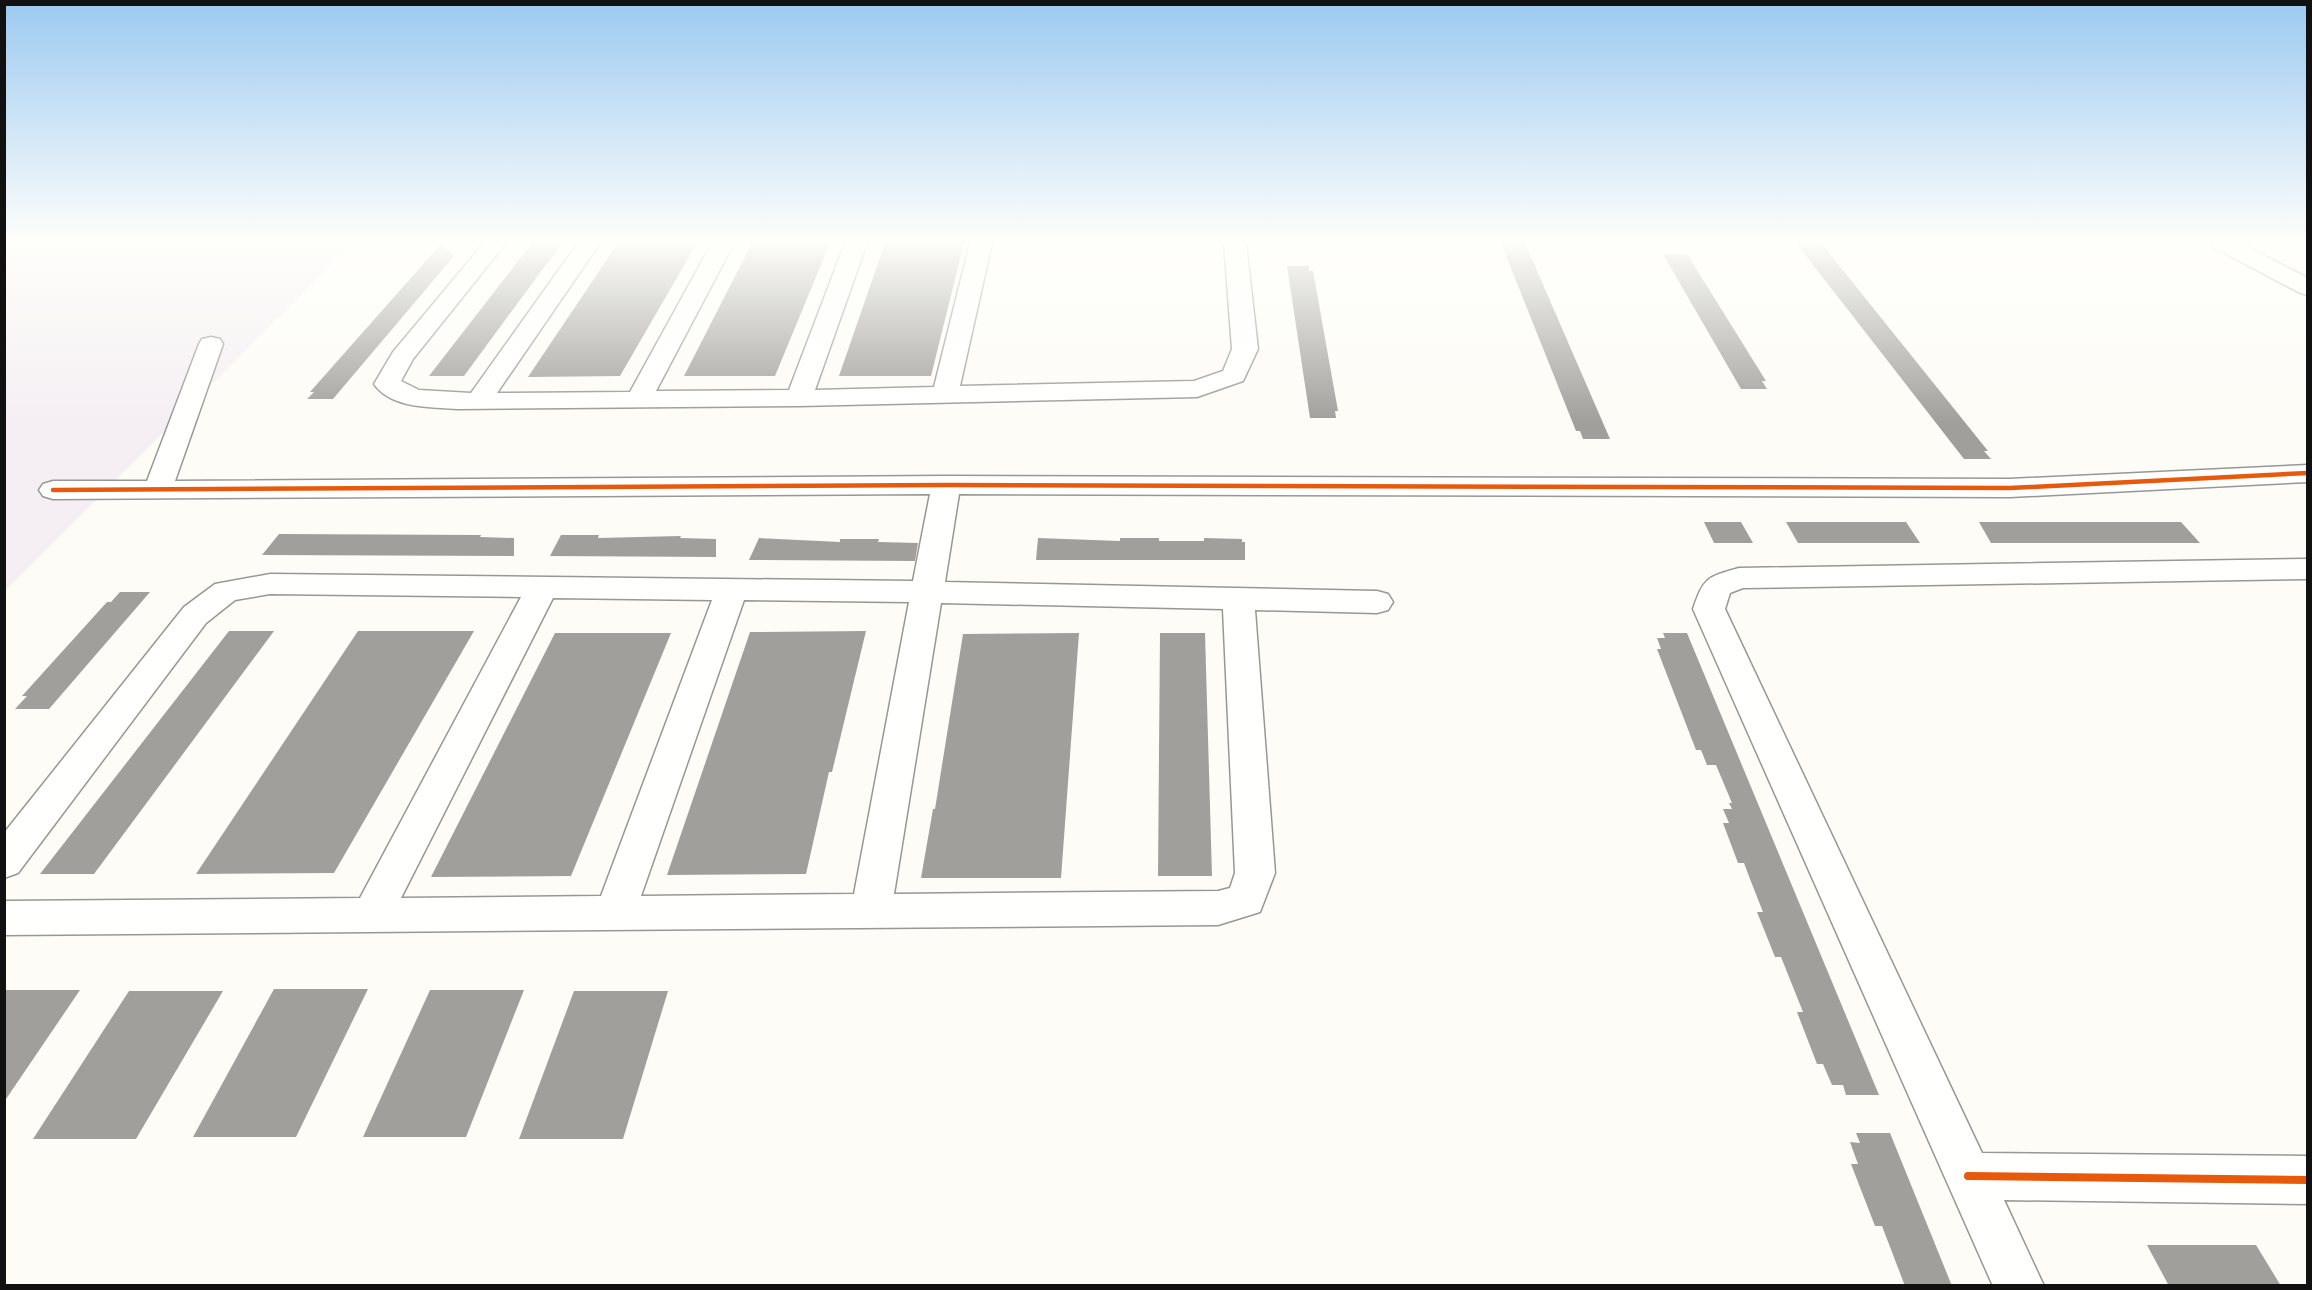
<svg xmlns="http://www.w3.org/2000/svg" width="2312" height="1290" font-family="'IBM Plex Serif',serif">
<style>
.industrial{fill:#f5eff3}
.building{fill:#a19f9c}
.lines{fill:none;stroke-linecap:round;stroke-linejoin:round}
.minor-casing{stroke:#979795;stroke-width:3}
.minor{fill:#fffffe;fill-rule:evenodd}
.cycleway-far1-casing{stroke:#fff;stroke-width:8}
.cycleway-casing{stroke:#fff;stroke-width:12}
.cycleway-far1{stroke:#e8590c;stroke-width:4.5}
.cycleway{stroke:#e8590c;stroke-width:8}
</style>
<rect width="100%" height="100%" fill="#fdfcf7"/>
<path class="industrial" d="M5,243H353L5,591Z"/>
<g class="building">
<path d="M532,243H562L464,376H429Z"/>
<path d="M618,243H697L620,376L528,377Z"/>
<path d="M752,243H830L775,376H684Z"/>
<path d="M885,243H964L931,376H839Z"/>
<path d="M1501,243H1525L1610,439H1583L1580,431H1576Z"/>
<path d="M1796,243H1821L1988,451H1984L1991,459H1964Z"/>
<path d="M441,244L454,256L333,399H307L314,392H310Z"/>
<path d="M1663,254H1687L1766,381H1762L1767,389H1741Z"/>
<path d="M1287,266H1309V271H1313L1338,411H1335L1336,418H1310Z"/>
<path d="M1704,522H1741L1753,543H1714Z"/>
<path d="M1786,522H1906L1920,543H1798Z"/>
<path d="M1979,522H2181L2200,543H1991Z"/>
<path d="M279,534L481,535L480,537L514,538V556L262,555Z"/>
<path d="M561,535H599L598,538L681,536L680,538L716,539V557L550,556Z"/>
<path d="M759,538L840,542V539H879L878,542L918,543L915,561L749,560Z"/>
<path d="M1038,538L1120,541V538H1159V541H1204V538L1242,539V542H1245V560H1036Z"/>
<path d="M120,592H150L49,709H15L27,696H22L107,602H111Z"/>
<path d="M229,631H274L94,874H40Z"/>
<path d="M358,631H474L334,873L196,874Z"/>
<path d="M866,631L832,772H829L806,874L667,875L750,632Z"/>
<path d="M555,633H671L571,876L431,877Z"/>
<path d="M1079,633L1061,878H921L933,809H935L963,634Z"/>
<path d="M1160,633H1205L1212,876H1158Z"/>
<path d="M1663,633H1687L1879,1095H1846L1843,1085H1832L1823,1064H1817L1797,1012H1803L1781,957H1775L1757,912H1763L1750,879L1744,863H1738L1723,823H1729L1723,809H1732L1729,803H1732L1716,765H1707L1701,750H1696L1657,649H1661L1657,638H1665Z"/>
<path d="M274,989H368L296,1137H193Z"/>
<path d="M4,990H80L4,1102Z"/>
<path d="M430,990H524L466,1137H363Z"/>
<path d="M129,991H223L136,1139H33Z"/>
<path d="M574,991H668L623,1139H519Z"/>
<path d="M1856,1133H1890L1952,1286H1905L1882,1226H1875L1851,1164H1858L1850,1142L1860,1143Z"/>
<path d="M2147,1245H2256L2281,1286H2169Z"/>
</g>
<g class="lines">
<g class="minor-casing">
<g id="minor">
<path d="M484,243H506L413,359L401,381L419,390L471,393L578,243H600L497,393L630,392L712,243H734L656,391L789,390L845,243H867L815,390L934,387L970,243H992L960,386L1194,381L1223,371L1232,349L1224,243H1246L1258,349L1243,381L1197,397L799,406L458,409C431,407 392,409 374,384L393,352Z"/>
<path d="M2212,243H2239L2308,278V295L2300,293L2215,248Z"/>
<path d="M211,337L220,339L223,344L175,481L946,476L2010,479L2308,465V482L2010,497L959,494L945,582L1377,591L1388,594L1393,602L1388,610L1377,613L1255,610L1275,873L1260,912L1218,925L4,935V901L360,898L521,597L270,594L235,600L206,623L18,873L4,878V833L184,607L215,584L270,574L913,581L930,494L53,499L43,496L39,490L43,484L53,481H147L199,344L202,339ZM553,598L712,600L601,896L401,898ZM744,600L909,602L854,894L641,896ZM941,603L1223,609L1235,873L1230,888L1218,891L894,894Z"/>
<path d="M2308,559V579L1743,588L1730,593L1725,609L1982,1153L2308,1156V1204L2004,1200L2044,1286H1993L1693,609C1704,577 1707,577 1739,568Z"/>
</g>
</g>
<use href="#minor" class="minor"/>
<g class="cycleway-far1-casing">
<path id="cycleway-far1" d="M53,490L946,485L2010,488L2308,473"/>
</g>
<g class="cycleway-casing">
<path id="cycleway" d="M1968,1176L2308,1180"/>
</g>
<use href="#cycleway-far1" class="cycleway-far1"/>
<use href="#cycleway" class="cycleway"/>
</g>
<linearGradient id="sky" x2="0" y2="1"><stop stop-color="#9bc9f0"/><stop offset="0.57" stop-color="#fefefb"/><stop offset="1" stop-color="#fefefb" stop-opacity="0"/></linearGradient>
<rect width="2312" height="423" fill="url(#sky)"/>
<rect width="2312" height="1290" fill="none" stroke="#111111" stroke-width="12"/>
</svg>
